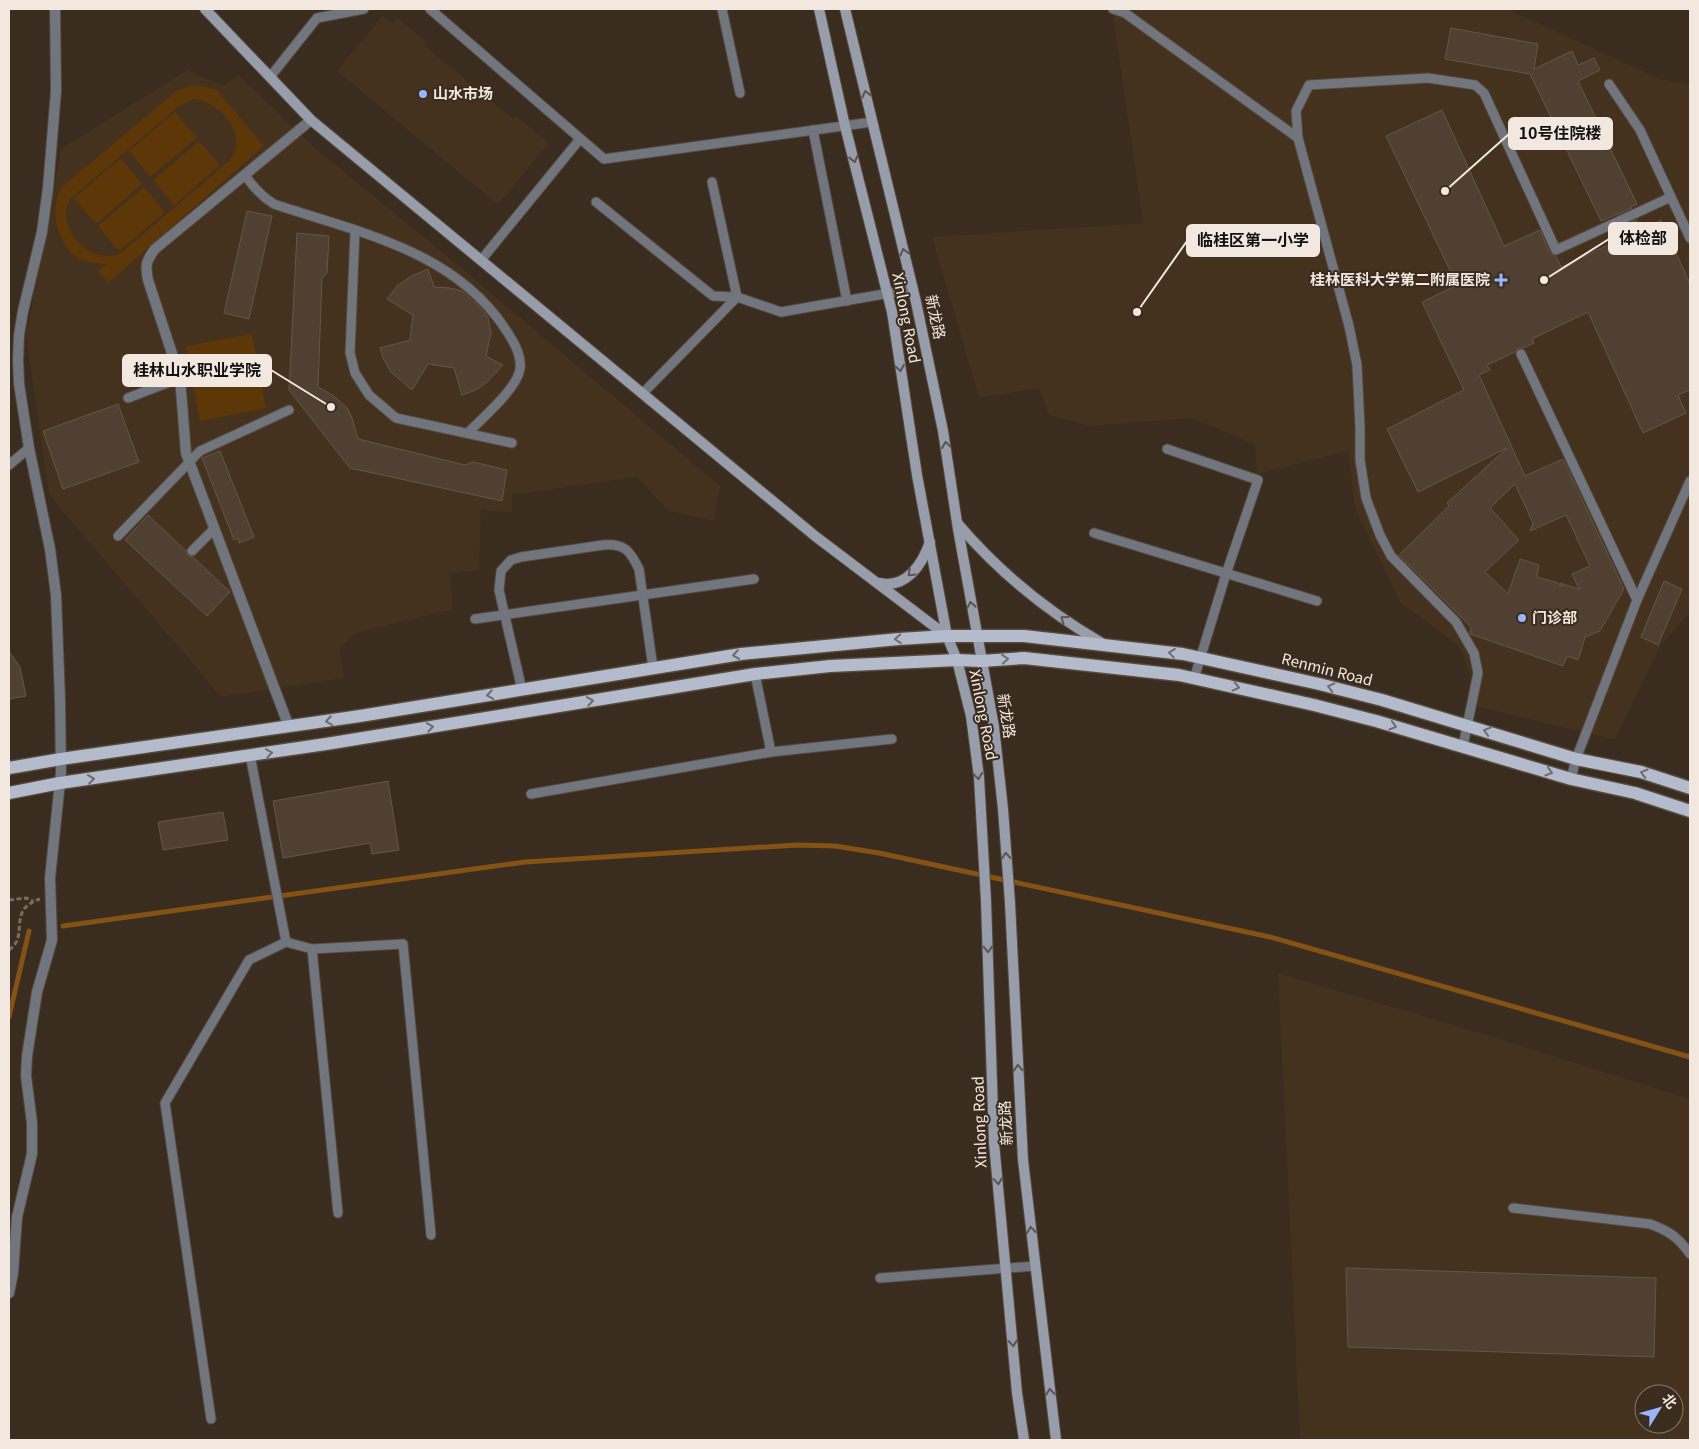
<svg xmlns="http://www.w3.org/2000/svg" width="1699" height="1449" font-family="Georgia,'Noto Sans SC',serif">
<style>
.built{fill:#44311e;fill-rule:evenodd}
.green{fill:#5d3708;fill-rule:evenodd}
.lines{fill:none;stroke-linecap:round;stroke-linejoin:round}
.stream{stroke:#845215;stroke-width:5}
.building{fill:#4f4032;stroke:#655647;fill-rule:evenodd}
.lane-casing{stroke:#574a3d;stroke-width:11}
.street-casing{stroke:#574a3d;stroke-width:12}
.secondary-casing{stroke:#574a3d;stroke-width:12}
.primary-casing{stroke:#574a3d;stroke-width:15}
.path{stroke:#796d61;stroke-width:3;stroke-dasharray:5 2.5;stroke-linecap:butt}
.lane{stroke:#71757e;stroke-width:9}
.street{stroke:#71757e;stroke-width:10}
.secondary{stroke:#979daa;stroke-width:10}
.primary{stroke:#b3bbcd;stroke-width:12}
.oneway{stroke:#5b544f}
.oneway2{stroke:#706c6d}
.poi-dot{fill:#97b6fd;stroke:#3a2c1e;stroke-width:2}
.labels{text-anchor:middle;stroke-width:4;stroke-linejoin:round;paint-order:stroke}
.poi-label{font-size:15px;font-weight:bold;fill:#f2e8e0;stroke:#3a2c1e;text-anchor:start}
.street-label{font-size:15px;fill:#f2e8e0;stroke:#3a2c1e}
.leader{fill:none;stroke:#f2e8e0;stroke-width:2}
.callout-dot{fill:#f2e8e0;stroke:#3a2c1e;stroke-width:2}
.callout{fill:#f2e8e0;stroke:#f2e8e0;stroke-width:2}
.callout-label{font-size:16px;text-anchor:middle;font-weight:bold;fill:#111}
</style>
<rect width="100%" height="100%" fill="#3a2c1e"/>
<g class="built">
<path d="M1118,9H1507L1660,79L1690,84V613L1659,648L1615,740L1467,704L1474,685L1459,646L1400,602L1355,508L1348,451L1257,474L1255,445L1193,418L1090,426L1049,415L1039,388L979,398L932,237L1143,223L1113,15Z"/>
<path d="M383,15L393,24L398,18L427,42L424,45L513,119L516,116L549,143L498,205L337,71Z"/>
<path d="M187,70L223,86L238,75L321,153L441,251L720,486L714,521L669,511L637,477L512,495L513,513L481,510L479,570L450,574L453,609L355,633L340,648L344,678L221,697L49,495L26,336L61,149Z"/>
<path d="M1278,973L1487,1035L1690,1099V1440H1300ZM1644,1394H1674V1424H1644Z"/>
</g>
<g class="green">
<path d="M190,86H202L217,90L264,146L108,283L98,271L106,264C96,263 85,263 76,257C72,255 69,250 66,246C54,227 51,207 62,187L175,92ZM193,99C220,101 249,134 230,160L121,253C91,267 54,228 70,199L178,107Z"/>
<path d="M175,112L197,138L150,177L129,151Z"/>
<path d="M199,141L220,165L174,205L153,180Z"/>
<path d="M121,158L142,184L96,224L74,198Z"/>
<path d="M144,187L165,212L119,251L98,226Z"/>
<path d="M252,334L266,408L200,421L186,346Z"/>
</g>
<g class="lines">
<g class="stream">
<path d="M63,926L525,862L797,845L835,846L879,853L1270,937L1690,1057"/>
<path d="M9,1017L29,931"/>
</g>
</g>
<g class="building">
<path d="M1451,28L1538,44L1534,69L1572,51L1578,65L1594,58L1600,70L1578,81L1637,204L1631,207L1632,208L1601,221L1530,74L1445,59Z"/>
<path d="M1442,110L1504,246L1540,230L1550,253L1556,256L1561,267L1621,239L1617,229L1636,220L1640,230L1661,220L1690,284V390L1678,395L1686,413L1643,433L1588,312L1532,339L1534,343L1523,348H1519L1515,352L1487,365L1490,370L1479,375L1525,476L1563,459L1624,589L1600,631L1585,637L1578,660L1567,656L1563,666L1470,634L1471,627L1399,555L1449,506L1447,503L1507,448L1418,492L1387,429L1464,390L1422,302L1457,285L1386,136ZM1515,484L1533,523L1530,531L1566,515L1590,566L1572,574L1579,589L1560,583L1562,587L1558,583L1537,577L1539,565L1520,559L1508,594L1485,572L1519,540L1490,508Z"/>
<path d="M247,211L272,216L249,319L224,313Z"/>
<path d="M297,233L329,236L327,273L322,278L318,387L334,396L348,409L352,418L358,439L465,465L473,462L507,470L502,501L350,468L289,390Z"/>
<path d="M428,269L434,287L450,288L462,291L478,305L488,317L491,333L486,356L503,365L486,383L476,390L462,395L454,368L428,364L412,390L391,372L383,358L380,348L410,340L413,315L387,299L397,286L410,277Z"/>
<path d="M118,404L139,462L63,489L43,431Z"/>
<path d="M220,451L254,537L239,543L238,538L234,540L202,458Z"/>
<path d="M148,515L186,551L188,556L193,557L230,592L207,616L125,540Z"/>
<path d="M1664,581L1682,589L1658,645L1641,637Z"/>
<path d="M9,651L20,667L26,696L9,699Z"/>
<path d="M388,781L399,850L372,854L370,843L283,858L273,801Z"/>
<path d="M223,812L228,840L163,850L158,822Z"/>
<path d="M1346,1268L1656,1278L1654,1357L1348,1347Z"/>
</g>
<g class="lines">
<g class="lane-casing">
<g id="lane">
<path d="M430,9L604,159L872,122"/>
<path d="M722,9L740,93"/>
<path d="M1113,9L1125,13L1298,138"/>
<path d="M270,77L317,18L364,9"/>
<path d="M1609,84L1640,130L1671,197"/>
<path d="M813,130L847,301"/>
<path d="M245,175C253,187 261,196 274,204C357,232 452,250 504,327C512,339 522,354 520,369C517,389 482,418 468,433"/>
<path d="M712,182L737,297L781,312L913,289"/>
<path d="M596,202L713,296L737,297"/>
<path d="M355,231L350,353L355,373L369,395L396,418L512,443"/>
<path d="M482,259L580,139"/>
<path d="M1521,354L1637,600"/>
<path d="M643,393L737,297"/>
<path d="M128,398L180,378"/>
<path d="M1167,449L1258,480L1226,574L1194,679"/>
<path d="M9,465L29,448"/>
<path d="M1094,533L1317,601"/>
<path d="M118,536L200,451L289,410"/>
<path d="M192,551L214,529"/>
<path d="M475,619L754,579"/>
<path d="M755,674L771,752"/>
<path d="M522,690L499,590L501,571L511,560L521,557L603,545C625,543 630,551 639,569L653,668"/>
<path d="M1463,746L1478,673L1474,653L1456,622L1391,556L1380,535L1366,498L1360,460V427L1357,365L1349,326L1298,138L1296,111L1309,85L1428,78L1475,85L1484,93L1556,250L1671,197L1690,238"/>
<path d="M250,755L286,942L312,949L403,944L431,1235"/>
<path d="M1571,779L1576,759L1637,600L1690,481"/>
<path d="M531,794L771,752L892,739"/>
<path d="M312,949L338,1213"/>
<path d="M1513,1208L1650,1224C1669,1231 1678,1237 1690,1254"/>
<path d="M880,1278L1035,1266"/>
<path d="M211,1419L165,1103L249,960L286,942"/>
</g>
</g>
<g class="street-casing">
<g id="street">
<path d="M289,727L186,453L180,378L148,280C145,265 146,261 155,249L311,120"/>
<path d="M9,1293L13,1273L17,1217L32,1154V1123L26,1076L27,1056L37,992L52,940L50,878L61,772L60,700L56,595L50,549L29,448L19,384L18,360L19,335L23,311L42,232L48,188L56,91L55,9"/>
</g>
</g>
<g class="secondary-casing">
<g id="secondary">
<path d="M205,9L311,120L815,536L947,636"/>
<path d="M819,9L845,126L892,312L917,475L947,636L957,660L971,716L979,777L986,901L994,1143L1017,1393L1024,1440"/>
<path d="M845,9L916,302L943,431L958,529L994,727L1003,809L1010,903L1023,1160L1056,1440"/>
<path d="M958,524C999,572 1048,612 1102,643"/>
<path d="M879,583C906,589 922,565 930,542"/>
</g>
</g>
<g class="primary-casing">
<g id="primary">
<path d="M9,768L61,759L360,716L741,654L899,639L947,636H1024L1183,654L1319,684L1382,700L1576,759L1641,772L1690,788"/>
<path d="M9,793L60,783L326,744L755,674L830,666L957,660L981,661L1024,658L1179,675L1314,705L1376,721L1571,779L1635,793L1690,811"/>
</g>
</g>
<g class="path">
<path d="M9,900L26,898L33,901"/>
<path d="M9,950C30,936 6,910 40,899"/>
</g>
<use href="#lane" class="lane"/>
<use href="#street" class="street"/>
<use href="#secondary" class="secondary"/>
<use href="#primary" class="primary"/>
</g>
<defs><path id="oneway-chevron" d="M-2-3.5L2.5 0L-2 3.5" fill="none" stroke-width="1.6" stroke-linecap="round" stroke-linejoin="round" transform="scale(1.25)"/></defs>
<g class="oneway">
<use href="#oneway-chevron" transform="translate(866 94) rotate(-104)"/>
<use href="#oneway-chevron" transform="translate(854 159) rotate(76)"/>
<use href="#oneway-chevron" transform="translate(904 252) rotate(-104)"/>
<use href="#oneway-chevron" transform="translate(900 368) rotate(81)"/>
<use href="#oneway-chevron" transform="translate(946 445) rotate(-98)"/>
<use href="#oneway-chevron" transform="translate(911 573) rotate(136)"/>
<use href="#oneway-chevron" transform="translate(971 605) rotate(-100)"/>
<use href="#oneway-chevron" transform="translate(1064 619) rotate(-144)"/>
<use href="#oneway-chevron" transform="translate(978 776) rotate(84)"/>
<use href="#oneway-chevron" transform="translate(1006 856) rotate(-94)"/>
<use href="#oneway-chevron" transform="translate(988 949) rotate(88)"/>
<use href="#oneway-chevron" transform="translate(1018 1068) rotate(-93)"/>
<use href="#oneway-chevron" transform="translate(998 1181) rotate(85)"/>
<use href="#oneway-chevron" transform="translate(1031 1230) rotate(-97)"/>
<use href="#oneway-chevron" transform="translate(1013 1343) rotate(85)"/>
<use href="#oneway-chevron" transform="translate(1050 1392) rotate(-97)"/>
</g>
<g class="oneway2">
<use href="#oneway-chevron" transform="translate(898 639) rotate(175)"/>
<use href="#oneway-chevron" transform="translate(1172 653) rotate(-173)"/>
<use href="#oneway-chevron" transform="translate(736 655) rotate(172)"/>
<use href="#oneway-chevron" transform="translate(1005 659) rotate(-5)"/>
<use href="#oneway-chevron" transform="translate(1236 687) rotate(13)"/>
<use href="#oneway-chevron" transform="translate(1331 687) rotate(-166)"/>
<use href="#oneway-chevron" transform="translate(490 695) rotate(171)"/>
<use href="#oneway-chevron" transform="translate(590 701) rotate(-9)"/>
<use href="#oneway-chevron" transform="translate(329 721) rotate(172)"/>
<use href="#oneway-chevron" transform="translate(1393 726) rotate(16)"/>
<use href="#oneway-chevron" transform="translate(430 727) rotate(-9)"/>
<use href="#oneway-chevron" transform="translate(1487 731) rotate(-163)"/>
<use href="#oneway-chevron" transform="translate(269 753) rotate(-8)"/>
<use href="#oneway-chevron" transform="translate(1549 772) rotate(17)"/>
<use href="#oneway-chevron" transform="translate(1644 773) rotate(-164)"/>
<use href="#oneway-chevron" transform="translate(91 779) rotate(-8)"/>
</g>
<g class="poi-dot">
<circle cx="423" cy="94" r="5"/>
<path d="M1498.5 272.5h5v5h5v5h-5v5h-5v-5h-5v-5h5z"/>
<circle cx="1522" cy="618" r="5"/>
</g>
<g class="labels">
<g class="poi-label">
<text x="433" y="99">山水市场</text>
<text x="1490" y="285" text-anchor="end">桂林医科大学第二附属医院</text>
<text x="1532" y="623">门诊部</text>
</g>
<g class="street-label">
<text transform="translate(935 317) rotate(78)" y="5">新龙路</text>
<text transform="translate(906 318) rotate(79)" y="5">Xinlong Road</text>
<text transform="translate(1327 670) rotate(14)" y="5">Renmin Road</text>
<text transform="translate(983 715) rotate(79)" y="5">Xinlong Road</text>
<text transform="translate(1006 716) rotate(81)" y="5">新龙路</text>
<text transform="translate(980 1122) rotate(-92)" y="5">Xinlong Road</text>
<text transform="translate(1006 1123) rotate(-93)" y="5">新龙路</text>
</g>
</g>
<path class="leader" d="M1445 191L1509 134M1544 280L1609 239M1137 312L1187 241M331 407L271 370"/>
<g class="callout-dot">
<circle cx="1445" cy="191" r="5"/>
<circle cx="1544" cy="280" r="5"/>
<circle cx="1137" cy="312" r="5"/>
<circle cx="331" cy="407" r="5"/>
</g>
<g class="callout">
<rect x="1509" y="118" width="103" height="31" rx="5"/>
<rect x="1609" y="223" width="68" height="31" rx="5"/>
<rect x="1187" y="225" width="132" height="31" rx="5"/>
<rect x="123" y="355" width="148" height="31" rx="5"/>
</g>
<g class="callout-label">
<text x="1560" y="139">10号住院楼</text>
<text x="1643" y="244">体检部</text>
<text x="1253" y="246">临桂区第一小学</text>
<text x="197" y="376">桂林山水职业学院</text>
</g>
<rect width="1699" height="1449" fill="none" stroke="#f2e8e0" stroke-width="20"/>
<g transform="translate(1659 1409) rotate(53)"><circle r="24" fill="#3a2c1e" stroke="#84776c"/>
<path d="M0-4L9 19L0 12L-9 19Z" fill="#97b6fd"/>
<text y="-8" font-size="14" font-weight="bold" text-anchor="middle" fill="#f2e8e0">北</text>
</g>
</svg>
